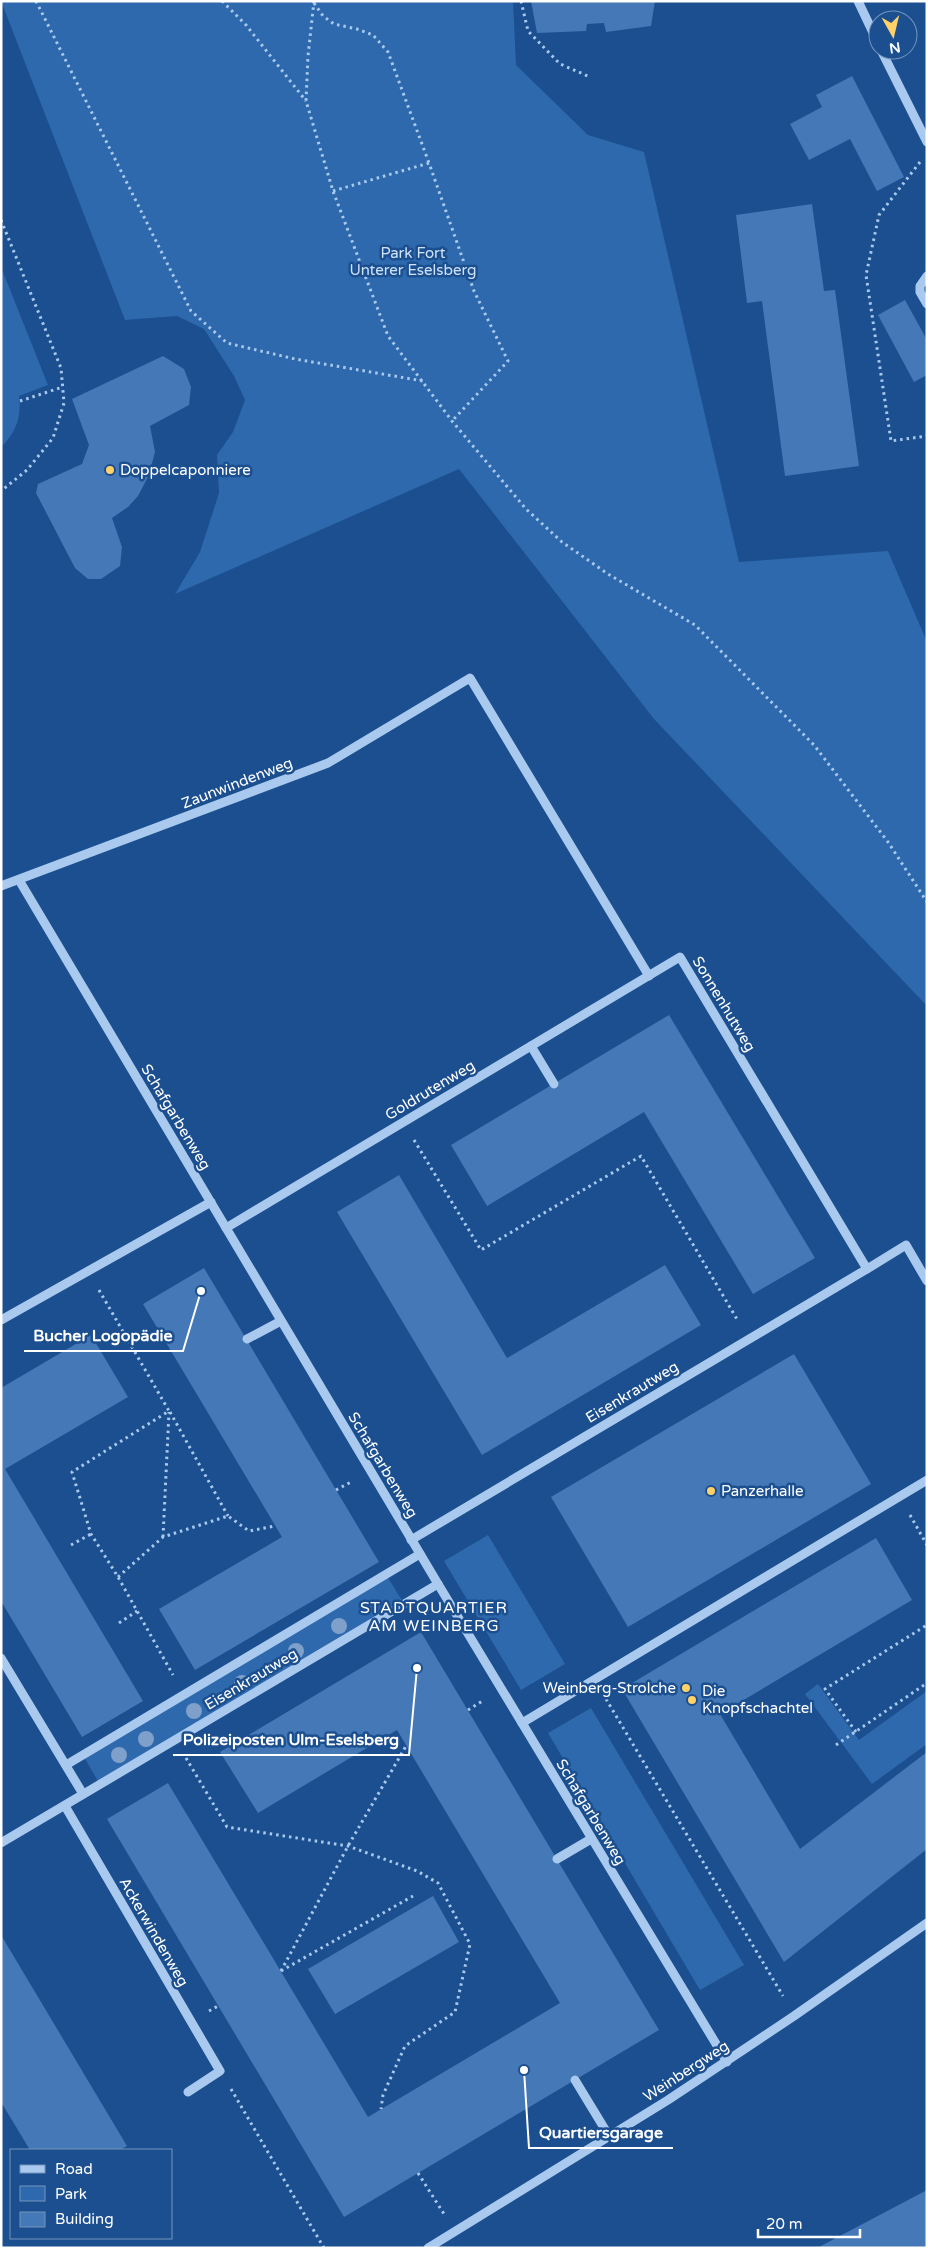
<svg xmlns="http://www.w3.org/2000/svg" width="928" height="2249" font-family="'Varela Round',sans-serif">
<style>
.green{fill:#2e69ad}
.building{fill:#4478b7}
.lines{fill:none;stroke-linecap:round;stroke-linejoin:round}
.path{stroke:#a9c9ee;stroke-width:3;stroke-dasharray:2.5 4;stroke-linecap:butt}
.minor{stroke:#a9c9ee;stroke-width:9}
.tree{fill:#7ea0ca}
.poi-dot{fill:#ffd166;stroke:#1b4f8f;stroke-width:2}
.labels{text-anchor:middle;stroke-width:5;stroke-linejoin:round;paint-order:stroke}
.park-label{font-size:15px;fill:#cfe3fa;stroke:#1b4f8f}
.poi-label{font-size:15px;fill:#fff;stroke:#1b4f8f;text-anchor:start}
.street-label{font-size:15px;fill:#fff;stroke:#1b4f8f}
.neighbourhood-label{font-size:16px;letter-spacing:1px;fill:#fff;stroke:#1b4f8f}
.leader{fill:none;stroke:#fff;stroke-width:2}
.callout-dot{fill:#fff;stroke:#1b4f8f;stroke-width:2}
.callout-label{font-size:16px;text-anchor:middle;font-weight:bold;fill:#fff;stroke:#1b4f8f;stroke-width:5;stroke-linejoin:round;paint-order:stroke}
</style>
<rect width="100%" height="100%" fill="#1b4f8f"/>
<g class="green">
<path d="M1,1H513L516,65L588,135L644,152L739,562L888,551L927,642V1006L654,719L459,469L175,594L200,552L219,493L217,455L233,432L245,400L234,376L204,329L177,316L125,320Z"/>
<path d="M1,267L48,385L19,396C22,416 16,433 1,447Z"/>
<path d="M488,1535L565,1664L521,1690L444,1561Z"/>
<path d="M387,1576L403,1602L99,1783L84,1757Z"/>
<path d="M818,1684L859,1740L927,1691V1744L872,1784L805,1694Z"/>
<path d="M591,1708L744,1965L700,1990L548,1733Z"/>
</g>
<g class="building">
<path d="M531,1H655L651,26L606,32L604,23L587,24L586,31L537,33Z"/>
<path d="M852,76L904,177L877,191L850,139L809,160L790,124L822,107L816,95Z"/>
<path d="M812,204L824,291L835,290L859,466L785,476L762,301L747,303L736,215Z"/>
<path d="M905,300L927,340V375L914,382L878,315Z"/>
<path d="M163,356L184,369L191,387L189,405L150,426L155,452L149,475L138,496L128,507L112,518L122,547L120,566L101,579H88L75,568L36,493L38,484L82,464L89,445L72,399Z"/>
<path d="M669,1015L815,1258L753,1294L644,1112L487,1206L451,1145Z"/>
<path d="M399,1175L507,1358L665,1265L701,1325L482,1455L337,1212Z"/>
<path d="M204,1268L379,1562L195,1670L159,1609L282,1537L143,1304Z"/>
<path d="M91,1335L128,1397L5,1469L143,1701L82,1737L1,1601V1388Z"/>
<path d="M794,1354L871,1484L628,1627L551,1497Z"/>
<path d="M876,1538L912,1600L720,1714L800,1849L927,1752V1849L784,1962L622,1689Z"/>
<path d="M421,1632L659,2030L344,2217L107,1819L168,1783L368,2117L560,2003L397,1730L258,1813L220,1752Z"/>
<path d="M433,1896L459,1942L335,2014L308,1969Z"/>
<path d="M1,1935L127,2146L120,2150H30L1,2102Z"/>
<path d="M927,2190V2248H817Z"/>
</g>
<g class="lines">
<g class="path">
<path d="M36,1L191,311L227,343L295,359L423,381"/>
<path d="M222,1L246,25L306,101"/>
<path d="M314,1L308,56L306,101L333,191L388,336L452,421L526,509L562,542L608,574L695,625L814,745L888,842L927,902"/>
<path d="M521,1L528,31L560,64L590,77"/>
<path d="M314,3L323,16L334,24L357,29L373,35L388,52L429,163"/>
<path d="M920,162L879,215L866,275L891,441L927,436"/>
<path d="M333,191L429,163L474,291L508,361L452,421"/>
<path d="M1,220L61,368L64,403L53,438L27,470L1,491"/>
<path d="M20,401L63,387"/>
<path d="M414,1140L481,1250L641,1156L738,1321"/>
<path d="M99,1290L169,1411L72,1472L91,1534L118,1577L173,1675"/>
<path d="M170,1412L228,1516"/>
<path d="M336,1490L351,1482"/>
<path d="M910,1515L927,1545"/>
<path d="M163,1537L169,1412"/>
<path d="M71,1545L91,1534"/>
<path d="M118,1577L163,1537L228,1516L249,1531L275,1526"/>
<path d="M119,1623L137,1611"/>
<path d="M606,1699L783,1996"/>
<path d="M468,1710L484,1700"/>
<path d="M856,1732L825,1689L927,1625"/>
<path d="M836,1745L927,1683"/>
<path d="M186,1758L227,1827L348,1846L417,1871L438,1883L470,1944L455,2012L405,2046L383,2095L381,2109"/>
<path d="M281,1971L348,1846L406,1746"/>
<path d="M281,1971L413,1896"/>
<path d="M209,2011L218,2006"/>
<path d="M231,2089L324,2248"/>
<path d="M418,2173L444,2214"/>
</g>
<g class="minor">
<path d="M858,1L878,43"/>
<path d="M881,50L927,142"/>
<path d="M927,276L920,286V292L927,304"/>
<path d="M19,880L438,1584L727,2062"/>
<path d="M1,886L328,763L470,678L649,976"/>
<path d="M531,1046L554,1084"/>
<path d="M226,1228L680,957L867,1269L906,1245L927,1281"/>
<path d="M1,1320L211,1202"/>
<path d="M247,1339L281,1321"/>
<path d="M411,1540L867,1269"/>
<path d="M1,1658L83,1794"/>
<path d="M522,1723L927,1480"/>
<path d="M66,1765L420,1554"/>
<path d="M65,1806L220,2071L188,2092"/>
<path d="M1,1843L438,1584"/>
<path d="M557,1859L591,1839"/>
<path d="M575,2080L609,2136"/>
<path d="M428,2248L668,2100L794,2016L927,1923"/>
</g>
</g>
<g class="tree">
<circle cx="339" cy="1626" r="8"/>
<circle cx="296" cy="1651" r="8"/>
<circle cx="242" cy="1683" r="8"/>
<circle cx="194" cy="1711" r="8"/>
<circle cx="146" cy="1739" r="8"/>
<circle cx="119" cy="1755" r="8"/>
</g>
<g class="poi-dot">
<circle cx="110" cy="470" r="5"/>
<circle cx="711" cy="1491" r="5"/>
<circle cx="686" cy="1688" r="5"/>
<circle cx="692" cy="1700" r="5"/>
</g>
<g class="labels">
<g class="park-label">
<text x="413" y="258">Park Fort<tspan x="413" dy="17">Unterer Eselsberg</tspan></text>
</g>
<g class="poi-label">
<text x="120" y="475">Doppelcaponniere</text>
<text x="721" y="1496">Panzerhalle</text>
<text x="676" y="1693" text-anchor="end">Weinberg-Strolche</text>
<text x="702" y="1696">Die<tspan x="702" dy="17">Knopfschachtel</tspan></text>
</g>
<g class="street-label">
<text transform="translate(237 783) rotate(-21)" y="5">Zaunwindenweg</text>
<text transform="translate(724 1004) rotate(59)" y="5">Sonnenhutweg</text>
<text transform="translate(430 1090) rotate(-31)" y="5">Goldrutenweg</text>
<text transform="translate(176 1117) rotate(59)" y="5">Schafgarbenweg</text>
<text transform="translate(632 1392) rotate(-31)" y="5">Eisenkrautweg</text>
<text transform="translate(383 1465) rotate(59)" y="5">Schafgarbenweg</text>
<text transform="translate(251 1679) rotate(-31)" y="5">Eisenkrautweg</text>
<text transform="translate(591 1812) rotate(59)" y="5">Schafgarbenweg</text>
<text transform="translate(154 1932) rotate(60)" y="5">Ackerwindenweg</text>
<text transform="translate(686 2071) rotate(-33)" y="5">Weinbergweg</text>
</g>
<g class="neighbourhood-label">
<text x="434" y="1613">STADTQUARTIER<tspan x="434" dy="18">AM WEINBERG</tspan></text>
</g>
</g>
<path class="leader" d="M201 1291L183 1351H24M417 1668L409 1755H173M524 2070L529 2148H673"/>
<g class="callout-dot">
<circle cx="201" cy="1291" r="5"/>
<circle cx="417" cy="1668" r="5"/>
<circle cx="524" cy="2070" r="5"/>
</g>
<g class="callout-label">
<text x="103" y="1341">Bucher Logopädie</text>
<text x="291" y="1745">Polizeiposten Ulm-Eselsberg</text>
<text x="601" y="2138">Quartiersgarage</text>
</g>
<rect width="928" height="2249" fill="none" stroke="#ffffff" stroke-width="5"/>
<rect x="10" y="2149" width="162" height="90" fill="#1b4f8f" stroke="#7695bc"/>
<rect x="20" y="2165" width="25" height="8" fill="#a9c9ee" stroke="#7695bc"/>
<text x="55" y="2174" font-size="15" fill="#ffffff">Road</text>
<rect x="20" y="2186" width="25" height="15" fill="#2e69ad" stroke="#7695bc"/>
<text x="55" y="2199" font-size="15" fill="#ffffff">Park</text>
<rect x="20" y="2212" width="25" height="15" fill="#4478b7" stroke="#7695bc"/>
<text x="55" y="2224" font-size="15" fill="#ffffff">Building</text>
<g transform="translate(893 35) rotate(172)"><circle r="24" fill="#1b4f8f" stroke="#7695bc"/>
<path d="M0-4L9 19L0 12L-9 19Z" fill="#ffd166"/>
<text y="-8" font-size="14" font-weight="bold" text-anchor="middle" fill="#ffffff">N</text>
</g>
<path d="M758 2229v8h102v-8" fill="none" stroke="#ffffff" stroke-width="2.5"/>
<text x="766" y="2229" font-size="15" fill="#ffffff" stroke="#1b4f8f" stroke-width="4" paint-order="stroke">20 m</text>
</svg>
